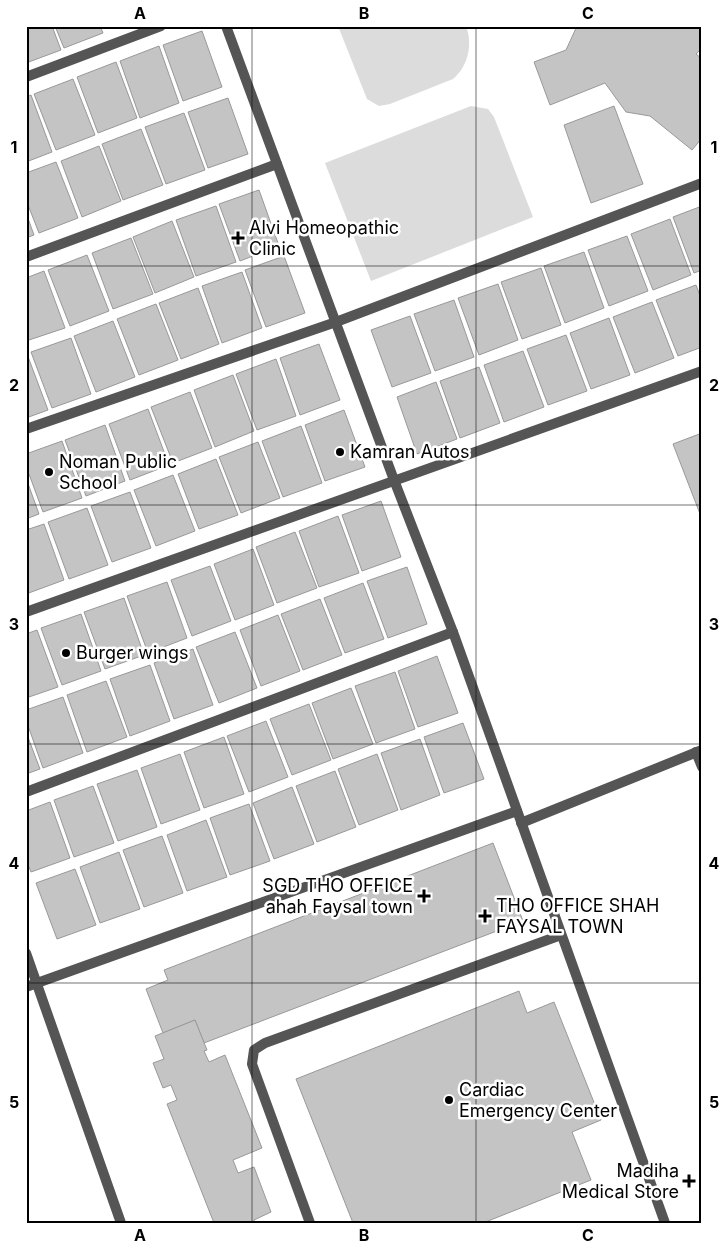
<svg xmlns="http://www.w3.org/2000/svg" width="728" height="1249" font-family="Inter,sans-serif">
<style>
.green{fill:#dcdcdc}
.building{fill:#c4c4c4;stroke:#999}
.lines{fill:none;stroke-linecap:round;stroke-linejoin:round}
.lane{stroke:#555;stroke-width:10}
.street{stroke:#555;stroke-width:10}
.grid{fill:none;stroke:#000;stroke-width:1;stroke-opacity:0.55}
.poi-dot{fill:#000;stroke:#fff;stroke-width:2}
.labels{text-anchor:middle;stroke-width:5;stroke-linejoin:round;paint-order:stroke}
.poi-label{font-size:18px;fill:#000;stroke:#fff;text-anchor:start}
.neatline{fill:none;stroke:#000;stroke-width:2}
.grid-label{font-size:16px;text-anchor:middle;font-weight:bold;fill:#000}
</style>
<rect width="100%" height="100%" fill="#fff"/>
<g class="green">
<path d="M338,26H466C473,45 468,66 453,79L390,104L379,106L367,99Z"/>
<path d="M471,106L488,109L494,117L533,217L371,281L325,163Z"/>
</g>
<g class="building">
<path d="M26,26H52L61,50L26,63Z"/>
<path d="M55,26H100L103,33L64,48Z"/>
<path d="M577,26H702V48L696,54L702,59V138L692,150L650,116L626,112L605,83L550,105L534,62L566,50Z"/>
<path d="M202,31L222,87L183,101L163,45Z"/>
<path d="M159,46L179,103L140,118L120,61Z"/>
<path d="M116,62L137,118L98,133L77,77Z"/>
<path d="M73,79L95,135L56,150L34,94Z"/>
<path d="M31,95L52,152L26,162V97Z"/>
<path d="M228,98L248,154L208,168L188,112Z"/>
<path d="M614,106L643,184L591,203L564,125Z"/>
<path d="M184,113L205,170L166,184L145,127Z"/>
<path d="M141,129L163,185L123,200L102,144Z"/>
<path d="M99,146L121,201L82,217L61,161Z"/>
<path d="M56,162L78,218L39,233L26,200V173Z"/>
<path d="M259,190L279,246L240,261L219,204Z"/>
<path d="M216,206L236,262L196,276L176,220Z"/>
<path d="M702,206V270L694,273L673,217Z"/>
<path d="M26,213L34,235L26,238Z"/>
<path d="M670,219L691,275L653,290L631,234Z"/>
<path d="M172,221L194,277L155,293L133,237Z"/>
<path d="M627,236L648,291L609,306L588,250Z"/>
<path d="M131,238L153,294L113,309L92,253Z"/>
<path d="M584,252L604,308L565,323L544,266Z"/>
<path d="M87,255L109,311L70,326L48,270Z"/>
<path d="M284,256L305,313L266,327L245,270Z"/>
<path d="M541,268L561,325L522,339L501,282Z"/>
<path d="M44,271L65,328L26,341V278Z"/>
<path d="M242,272L262,328L222,343L202,286Z"/>
<path d="M498,284L518,340L479,355L458,298Z"/>
<path d="M696,285L702,301V347L678,356L656,300Z"/>
<path d="M198,288L219,344L181,359L159,303Z"/>
<path d="M454,300L474,357L435,371L414,314Z"/>
<path d="M652,302L674,358L635,373L613,317Z"/>
<path d="M156,304L178,360L139,375L117,319Z"/>
<path d="M410,316L431,373L392,387L371,330Z"/>
<path d="M609,318L630,375L591,389L570,333Z"/>
<path d="M113,321L135,377L96,392L74,336Z"/>
<path d="M566,335L587,391L548,405L527,349Z"/>
<path d="M71,338L91,394L52,408L31,352Z"/>
<path d="M319,344L340,400L300,415L280,358Z"/>
<path d="M523,351L544,407L504,422L484,365Z"/>
<path d="M27,354L48,410L26,418V355Z"/>
<path d="M276,359L296,416L257,430L236,374Z"/>
<path d="M479,367L500,423L460,438L440,381Z"/>
<path d="M233,375L254,431L215,447L194,390Z"/>
<path d="M436,382L457,439L417,454L397,397Z"/>
<path d="M190,392L212,448L173,463L151,407Z"/>
<path d="M148,409L169,465L130,480L109,424Z"/>
<path d="M344,410L365,467L325,481L305,425Z"/>
<path d="M105,425L125,481L86,496L65,440Z"/>
<path d="M301,426L322,483L283,497L262,441Z"/>
<path d="M702,433V519L673,444Z"/>
<path d="M62,441L82,498L43,512L26,466V454Z"/>
<path d="M258,442L280,498L241,513L219,457Z"/>
<path d="M216,459L238,515L199,529L178,474Z"/>
<path d="M173,475L195,531L156,546L134,490Z"/>
<path d="M26,478L39,514L26,519Z"/>
<path d="M130,492L151,548L112,562L91,506Z"/>
<path d="M381,501L401,557L362,571L342,515Z"/>
<path d="M87,508L108,565L69,579L48,522Z"/>
<path d="M338,516L359,573L319,587L299,531Z"/>
<path d="M44,524L64,580L26,594V530Z"/>
<path d="M295,532L317,588L277,603L256,547Z"/>
<path d="M253,549L274,605L235,620L214,564Z"/>
<path d="M210,566L231,621L192,636L171,580Z"/>
<path d="M407,567L427,624L388,638L367,581Z"/>
<path d="M167,582L187,638L148,653L127,596Z"/>
<path d="M363,583L384,639L345,653L324,598Z"/>
<path d="M124,598L144,655L105,669L84,612Z"/>
<path d="M320,599L342,655L303,670L281,614Z"/>
<path d="M81,614L101,671L62,685L41,628Z"/>
<path d="M278,615L300,671L261,686L240,630Z"/>
<path d="M37,630L58,687L26,698V634Z"/>
<path d="M235,632L257,688L219,703L196,647Z"/>
<path d="M193,649L213,705L174,719L154,663Z"/>
<path d="M437,656L458,713L418,727L398,671Z"/>
<path d="M150,665L170,721L130,736L110,679Z"/>
<path d="M395,672L415,729L376,743L355,686Z"/>
<path d="M106,681L127,737L87,752L67,695Z"/>
<path d="M351,688L373,744L333,759L312,703Z"/>
<path d="M63,697L83,753L43,768L26,720V710Z"/>
<path d="M309,704L331,760L292,775L270,719Z"/>
<path d="M266,721L288,777L249,792L227,736Z"/>
<path d="M463,723L484,779L444,793L424,737Z"/>
<path d="M26,732L40,769L26,774Z"/>
<path d="M224,737L244,794L204,808L184,752Z"/>
<path d="M420,739L440,795L401,810L381,753Z"/>
<path d="M180,754L200,810L161,824L141,768Z"/>
<path d="M377,754L398,810L359,825L338,769Z"/>
<path d="M137,770L157,827L118,841L97,784Z"/>
<path d="M335,771L356,827L317,842L296,786Z"/>
<path d="M93,786L114,843L74,857L54,800Z"/>
<path d="M292,787L314,844L274,859L253,803Z"/>
<path d="M50,802L70,858L31,872L26,860V811Z"/>
<path d="M249,804L270,861L230,875L210,818Z"/>
<path d="M206,820L227,877L187,891L167,835Z"/>
<path d="M162,836L183,893L144,907L123,850Z"/>
<path d="M493,843L523,921L204,1043L195,1020L163,1033L146,989L168,980L164,970Z"/>
<path d="M119,852L140,909L100,923L80,867Z"/>
<path d="M75,869L96,925L57,939L36,883Z"/>
<path d="M519,991L527,1013L554,1002L601,1120L572,1132L591,1180L483,1223H353L296,1079Z"/>
<path d="M195,1020L207,1050L204,1051L209,1062L225,1055L262,1148L233,1160L238,1173L254,1167L271,1212L254,1220L255,1223H214L167,1104L177,1100L171,1085L163,1088L153,1063L164,1059L155,1036Z"/>
</g>
<g class="lines">
<path class="lane" d="M310,1223L252,1064L254,1050L265,1043L561,935"/>
<g class="street">
<path d="M226,26L394,480L453,632L665,1223"/>
<path d="M26,77L161,26"/>
<path d="M26,257L277,164"/>
<path d="M26,429L336,322L702,183"/>
<path d="M26,612L702,371"/>
<path d="M696,752L702,767"/>
<path d="M26,792L453,632"/>
<path d="M521,823L702,750"/>
<path d="M26,953L121,1223"/>
<path d="M26,987L517,811"/>
</g>
</g>
<path class="grid" d="M252,26V1223M476,26V1223M26,266H702M26,505H702M26,744H702M26,983H702"/>
<g class="poi-dot">
<path d="M235.5 230.5h5v5h5v5h-5v5h-5v-5h-5v-5h5z"/>
<circle cx="340" cy="452" r="5"/>
<circle cx="49" cy="472" r="5"/>
<circle cx="66" cy="653" r="5"/>
<path d="M421.5 888.5h5v5h5v5h-5v5h-5v-5h-5v-5h5z"/>
<path d="M482.5 908.5h5v5h5v5h-5v5h-5v-5h-5v-5h5z"/>
<circle cx="449" cy="1100" r="5"/>
<path d="M686.5 1173.5h5v5h5v5h-5v5h-5v-5h-5v-5h5z"/>
</g>
<g class="labels">
<g class="poi-label">
<text x="249" y="234">Alvi Homeopathic<tspan x="249" dy="21">Clinic</tspan></text>
<text x="350" y="458">Kamran Autos</text>
<text x="59" y="468">Noman Public<tspan x="59" dy="21">School</tspan></text>
<text x="76" y="659">Burger wings</text>
<text x="413" y="892" text-anchor="end">SGD THO OFFICE<tspan x="413" dy="21">ahah Faysal town</tspan></text>
<text x="496" y="912">THO OFFICE SHAH<tspan x="496" dy="21">FAYSAL TOWN</tspan></text>
<text x="459" y="1096">Cardiac<tspan x="459" dy="21">Emergency Center</tspan></text>
<text x="679" y="1177" text-anchor="end">Madiha<tspan x="679" dy="21">Medical Store</tspan></text>
</g>
</g>
<rect width="728" height="1249" fill="none" stroke="#ffffff" stroke-width="55"/>
<rect x="28" y="28" width="672" height="1194" class="neatline"/>
<g class="grid-label">
<text x="140" y="19">A</text>
<text x="364" y="19">B</text>
<text x="588" y="19">C</text>
<text x="14" y="153">1</text>
<text x="714" y="153">1</text>
<text x="14" y="391">2</text>
<text x="714" y="391">2</text>
<text x="14" y="630">3</text>
<text x="714" y="630">3</text>
<text x="14" y="869">4</text>
<text x="714" y="869">4</text>
<text x="14" y="1108">5</text>
<text x="714" y="1108">5</text>
<text x="140" y="1241">A</text>
<text x="364" y="1241">B</text>
<text x="588" y="1241">C</text>
</g>
</svg>
